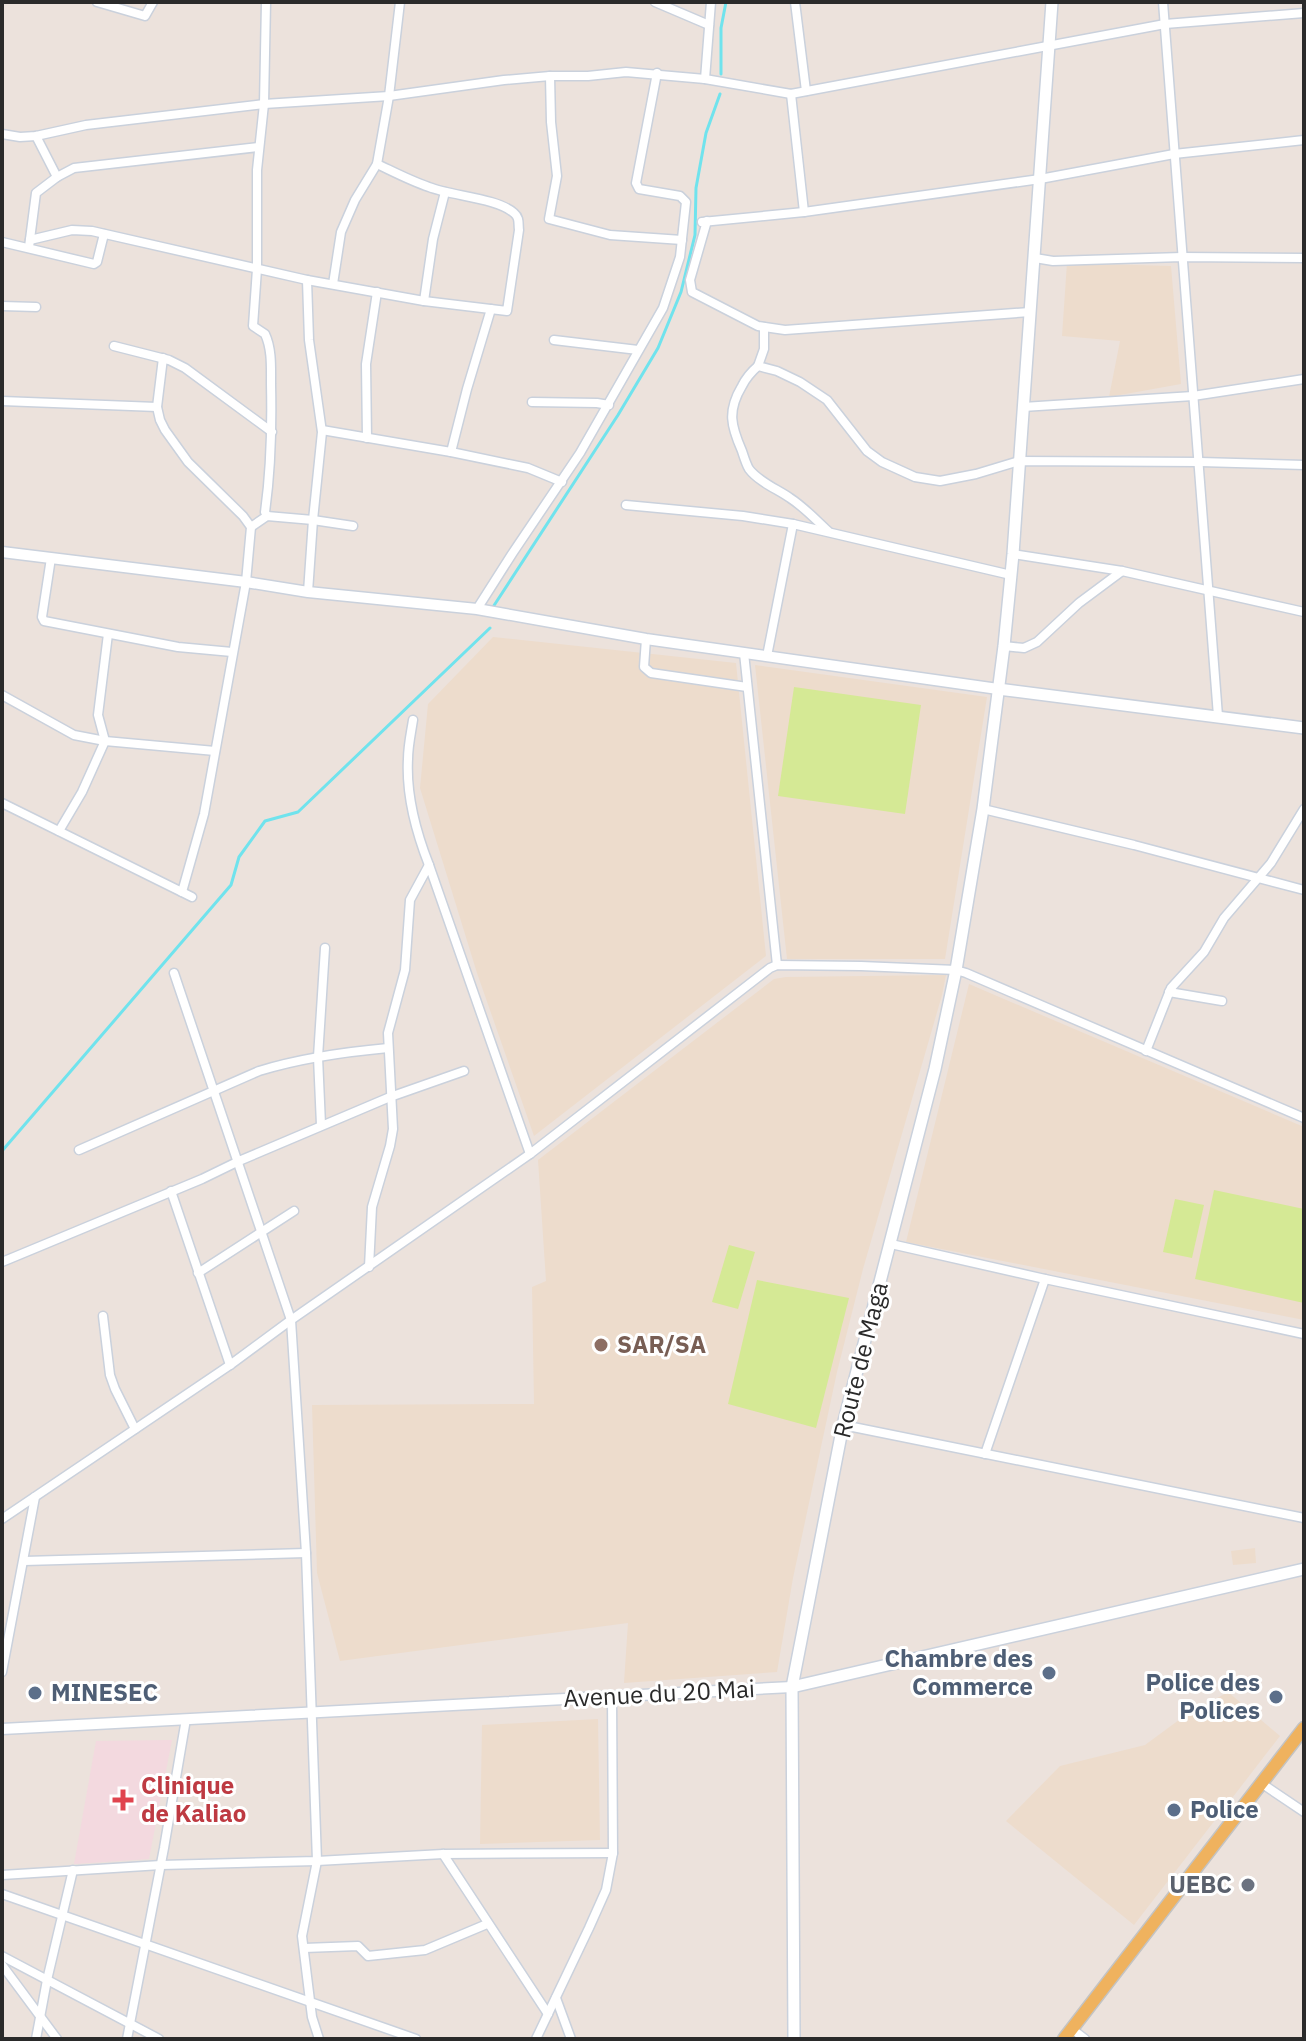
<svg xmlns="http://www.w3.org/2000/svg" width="1306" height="2041" font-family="'IBM Plex Sans',sans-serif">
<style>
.education{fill:#eddccc}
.medical{fill:#f3d9df}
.pitch{fill:#d5e995}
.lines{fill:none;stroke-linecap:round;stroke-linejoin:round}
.stream{stroke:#70e3ed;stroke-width:3}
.minor-casing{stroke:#cad1dc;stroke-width:11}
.tertiary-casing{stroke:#cad1dc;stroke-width:13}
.secondary-casing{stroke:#cad1dc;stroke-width:14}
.primary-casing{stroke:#c3c3c3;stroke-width:15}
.minor{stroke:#fff;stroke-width:8}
.tertiary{stroke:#fff;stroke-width:10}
.secondary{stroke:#fff;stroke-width:11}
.primary{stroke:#efb25e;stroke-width:12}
.education-dot{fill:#8d6e63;stroke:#fff;stroke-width:3}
.service-dot{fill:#5c6f8a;stroke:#fff;stroke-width:3}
.health-dot{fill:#e0444e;stroke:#fff;stroke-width:3}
.worship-dot{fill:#6b7280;stroke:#fff;stroke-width:3}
.labels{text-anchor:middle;stroke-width:6;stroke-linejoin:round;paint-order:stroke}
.education-label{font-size:24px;font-weight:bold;fill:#785e54;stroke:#fff;text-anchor:start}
.street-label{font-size:24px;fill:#2a2a2a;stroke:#fff}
.service-label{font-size:24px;font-weight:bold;fill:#4e5e75;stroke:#fff;text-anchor:end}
.health-label{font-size:24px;font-weight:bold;fill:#be3a42;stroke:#fff;text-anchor:start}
.worship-label{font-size:24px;font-weight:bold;fill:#5b616d;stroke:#fff;text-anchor:end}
</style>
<rect width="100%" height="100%" fill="#ece2dc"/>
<g class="education">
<path d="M1067,263L1171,266L1181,384L1109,397L1120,341L1062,336Z"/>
<path d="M493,637L736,663L766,956L534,1136L477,973L420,788L428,704Z"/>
<path d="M755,665L987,697L945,959H787Z"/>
<path d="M946,975L942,995L863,1269L837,1372L793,1578L777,1672L624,1683L628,1623L340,1661L317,1573L312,1405L534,1404L532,1287L546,1281L538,1160L774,979L786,977Z"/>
<path d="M969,984L1304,1127V1320L906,1242Z"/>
<path d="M1255,1548L1256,1563L1233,1565L1231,1551Z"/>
<path d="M1228,1692L1280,1736L1134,1925L1006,1821L1060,1766L1145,1745L1183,1717Z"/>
<path d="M598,1719L600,1840L480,1844L482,1725Z"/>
</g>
<path class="medical" d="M172,1740L149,1859L74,1864L96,1741Z"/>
<g class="pitch">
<path d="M794,687L921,705L905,814L778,796Z"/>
<path d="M1214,1190L1304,1209V1303L1195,1279Z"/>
<path d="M1175,1199L1204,1205L1192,1258L1163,1252Z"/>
<path d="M729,1245L755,1252L738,1309L712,1302Z"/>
<path d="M757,1280L849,1298L816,1428L728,1404Z"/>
</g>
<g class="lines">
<g class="stream">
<path d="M721,74V28L726,2"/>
<path d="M493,607L618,415L658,348L681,292L695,235L696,188L706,133L720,94"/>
<path d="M2,1151L231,885L239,857L265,821L298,812L490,628"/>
</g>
<g class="minor-casing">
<g id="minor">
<path d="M97,2L145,16L153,2"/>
<path d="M266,2L264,104L257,170V269L253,326L265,334C272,349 271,367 271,384C272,427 271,469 265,512L267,516"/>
<path d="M655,2L709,25"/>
<path d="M795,2L806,91"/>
<path d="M1163,2L1218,716"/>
<path d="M550,76L551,122L557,176L549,219L610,235L682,240"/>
<path d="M705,79L711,2"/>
<path d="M791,94L804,212"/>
<path d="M2,134L20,137L36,136L86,125L264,104L389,96L504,80L550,76H588L626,72L705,79L791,94L1165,24L1304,13"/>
<path d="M36,136L57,177"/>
<path d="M707,221L690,280L692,292L758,326L785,330L1030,312"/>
<path d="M702,222L804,212L1040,179L1174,154L1304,140"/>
<path d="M30,240L72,230L92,231L307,280L424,301L507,311L519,230C518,223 520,218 514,213C497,198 452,196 429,187C411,181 394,172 377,164"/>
<path d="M2,242L94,264L97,262L104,234"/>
<path d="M29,247L36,193L57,177L74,168L259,147"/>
<path d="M1035,258L1053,261L1182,257L1304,258"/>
<path d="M307,280L309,340L322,432L313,520L308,592"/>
<path d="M333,284L341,232L355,200L377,164L389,96L400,2"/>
<path d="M424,301L433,239L445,192"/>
<path d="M2,306L36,307"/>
<path d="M764,327V349L758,366L777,371L800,382L827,400L867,451L882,462L915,477L940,481L976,474L1019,461L1200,462L1304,465"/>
<path d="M554,340L638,350"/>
<path d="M114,346L169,360L185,368L272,432"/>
<path d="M163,358L157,407L160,420L165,430L188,462L243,516L251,527L246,582L204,814L182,892"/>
<path d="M758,366C751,372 746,378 742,386C727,411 731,426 742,451C744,457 746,464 749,469C759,482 777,489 790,498C804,507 816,520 828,531"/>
<path d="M2,401L157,407"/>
<path d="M532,402L597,403L609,405"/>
<path d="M1023,407L1193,396L1304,379"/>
<path d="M322,430L451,452L528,468L562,482"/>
<path d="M367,438L366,364L377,292"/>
<path d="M451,452L467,389L491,309"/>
<path d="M626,505L743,516L793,524L1011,575"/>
<path d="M251,527L267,516L313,520L353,526"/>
<path d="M1013,554L1122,571L1304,612"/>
<path d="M51,558L42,617L44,621L178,647L232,652"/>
<path d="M477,609L512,554L580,453L663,308L680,257L686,202L680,196L639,189L636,183L657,73"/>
<path d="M646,639L644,667L651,673L747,687"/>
<path d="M1004,646L1024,648L1037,642L1079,603L1122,571"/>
<path d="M744,653L777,965"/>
<path d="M767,656L793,524"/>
<path d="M2,695L74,735L105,741L215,751"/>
<path d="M413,720C411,733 408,746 408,759C406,795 416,832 429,865"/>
<path d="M2,803L192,897"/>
<path d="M983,809L1134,845L1304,890"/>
<path d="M59,831L82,792L105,741L98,715L108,634"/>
<path d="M174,973L291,1320L306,1553L317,1861L302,1936L312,2017L319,2039"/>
<path d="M1169,992L1222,1001"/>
<path d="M1146,1051L1171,988L1204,952L1224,918L1271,863L1304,809"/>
<path d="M321,1125L318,1057L325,948"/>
<path d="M79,1150L259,1071C301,1058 344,1052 388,1048"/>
<path d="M171,1191L230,1365"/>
<path d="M891,1244L1045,1279L1304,1334"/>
<path d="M2,1262L202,1179L239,1161L390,1097L464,1071"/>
<path d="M369,1267L372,1207L390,1146L393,1129L388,1033L405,970L410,900L429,865L530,1154"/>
<path d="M198,1273L294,1211"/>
<path d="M103,1316L110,1375L115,1389L135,1429"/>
<path d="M843,1425L1304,1518"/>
<path d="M985,1454L1045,1279"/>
<path d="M2,1519L230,1365L291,1320L530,1154L770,968L777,965L861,966L956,970L966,973L1304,1118"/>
<path d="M24,1561L306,1553"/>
<path d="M2,1672L35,1497"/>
<path d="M1261,1783L1304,1812"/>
<path d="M443,1854L548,2014"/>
<path d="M2,1875L161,1865L317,1861L443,1854L613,1853"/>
<path d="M2,1894L416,2039"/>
<path d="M304,1948L358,1946L368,1956L425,1950L487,1924"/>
<path d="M2,1956L159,2039"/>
<path d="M2,1965L57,2039"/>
<path d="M556,1998L571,2039"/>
<path d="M1072,2029L1085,2039"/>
<path d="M36,2039L47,1980L73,1870"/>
<path d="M127,2039L164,1848L186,1719"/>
<path d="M536,2039L589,1928L606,1890L613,1853L612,1696"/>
</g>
</g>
<g class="tertiary-casing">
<g id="tertiary">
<path d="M2,552L246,582L308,592L477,609L646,639L998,689"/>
<path d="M2,1729L792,1687"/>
</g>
</g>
<g class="secondary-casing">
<g id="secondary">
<path d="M998,689L1304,728"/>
<path d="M792,1687L1304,1569"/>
<path d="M794,2039L792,1687L843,1425L935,1069L956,970L983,809L1004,646L1013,554L1052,2"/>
</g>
</g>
<g class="primary-casing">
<path id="primary" d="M1064,2039L1304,1728"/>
</g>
<use href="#minor" class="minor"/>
<use href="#tertiary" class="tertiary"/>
<use href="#secondary" class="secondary"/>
<use href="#primary" class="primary"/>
</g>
<circle class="education-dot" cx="601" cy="1345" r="8"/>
<g class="service-dot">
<circle cx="1049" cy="1673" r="8"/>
<circle cx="35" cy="1693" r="8"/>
<circle cx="1276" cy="1697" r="8"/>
<circle cx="1174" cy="1810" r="8"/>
</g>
<path class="health-dot" d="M119 1788h8v8h8v8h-8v8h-8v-8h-8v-8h8z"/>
<circle class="worship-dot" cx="1248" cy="1885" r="8"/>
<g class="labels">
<g class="education-label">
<text x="617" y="1353">SAR/SA</text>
</g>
<g class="street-label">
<text transform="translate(861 1360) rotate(-76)" y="8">Route de Maga</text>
<text transform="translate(659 1694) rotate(-3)" y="8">Avenue du 20 Mai</text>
</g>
<g class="service-label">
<text x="1033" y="1667">Chambre des<tspan x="1033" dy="28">Commerce</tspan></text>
<text x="1260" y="1691">Police des<tspan x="1260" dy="28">Polices</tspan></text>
<text x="51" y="1701" text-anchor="start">MINESEC</text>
<text x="1190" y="1818" text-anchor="start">Police</text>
</g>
<g class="health-label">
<text x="141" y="1794">Clinique<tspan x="141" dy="28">de Kaliao</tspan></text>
</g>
<g class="worship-label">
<text x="1232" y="1893">UEBC</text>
</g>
</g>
<rect width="1306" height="2041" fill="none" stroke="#2a2a2a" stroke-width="8"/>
</svg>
